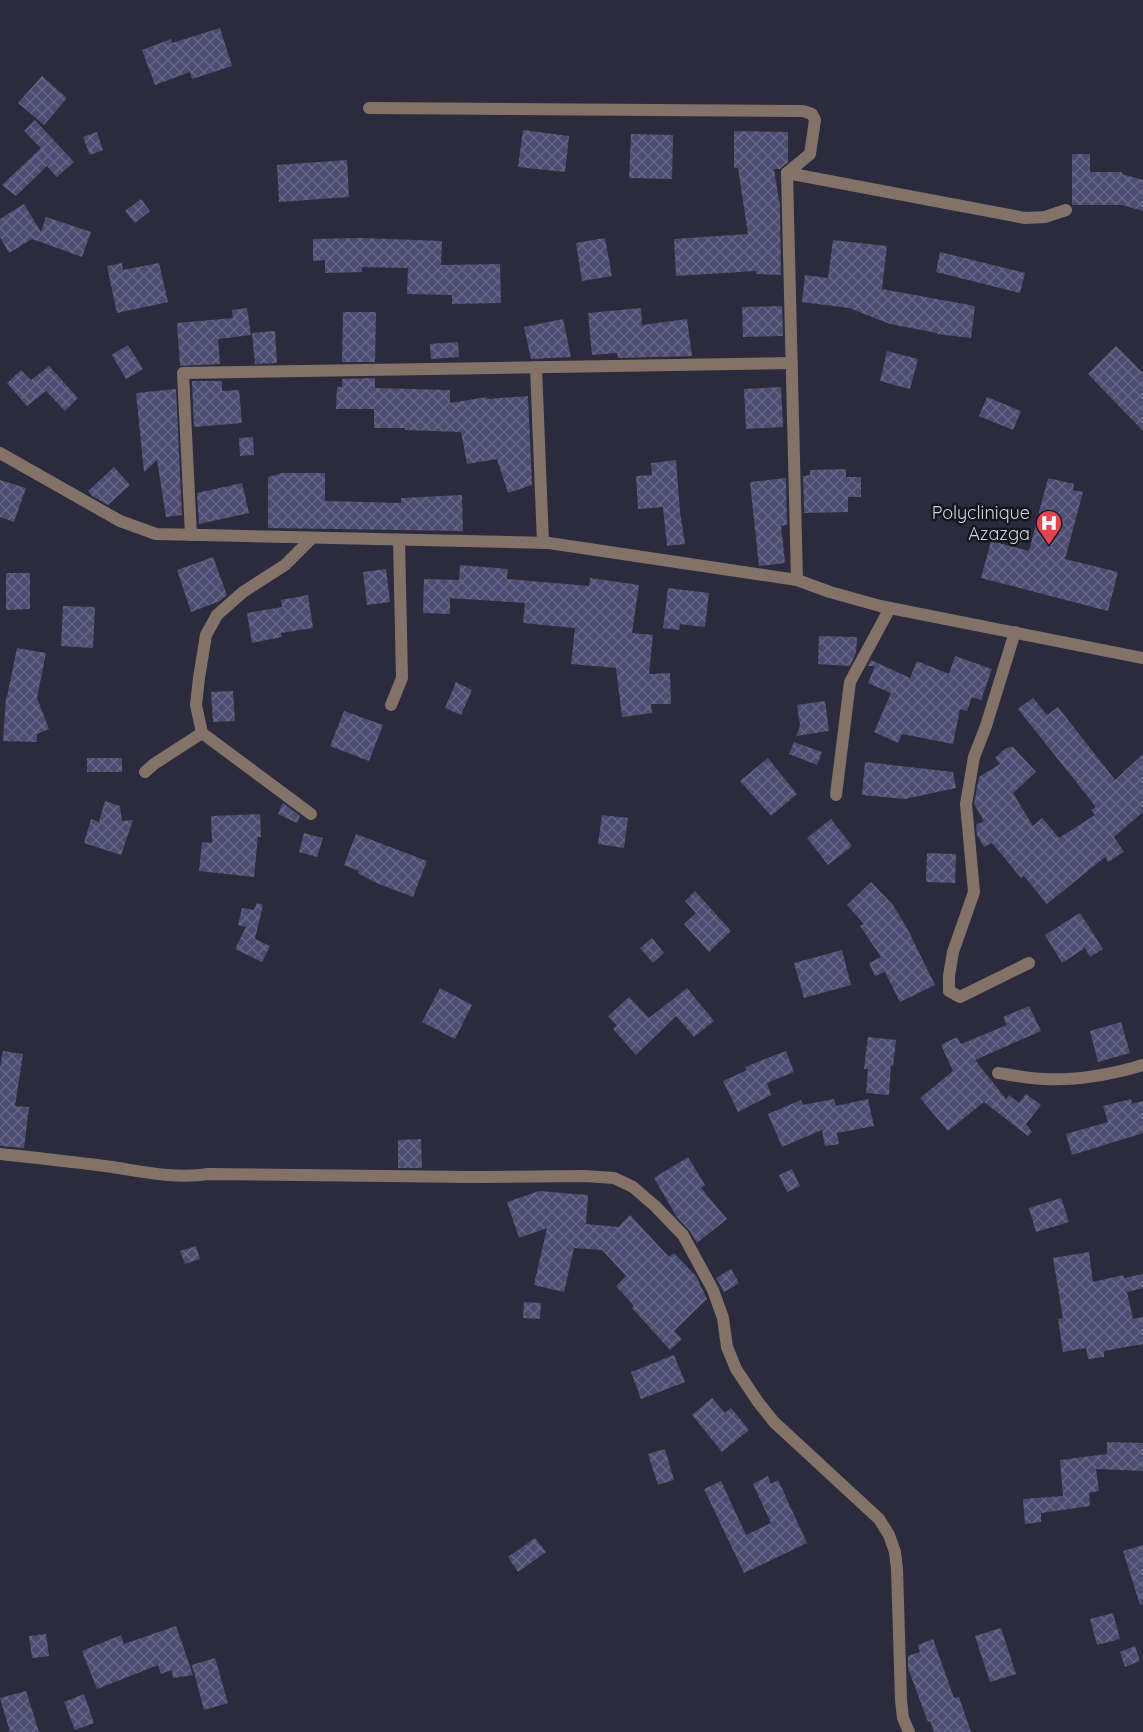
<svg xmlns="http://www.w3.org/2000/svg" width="1143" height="1732" font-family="Quicksand,sans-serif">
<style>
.building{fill:url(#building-cross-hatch)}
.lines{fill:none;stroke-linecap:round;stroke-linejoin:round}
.minor{stroke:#837268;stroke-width:12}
.labels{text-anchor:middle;stroke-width:5;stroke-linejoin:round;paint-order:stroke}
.poi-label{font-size:18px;fill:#d3d4e0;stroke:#15151d;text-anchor:end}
</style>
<defs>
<pattern id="building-cross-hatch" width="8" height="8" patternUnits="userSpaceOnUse" patternTransform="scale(1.5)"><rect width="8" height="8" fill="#4d4d71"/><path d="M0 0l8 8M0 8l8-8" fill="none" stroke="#666685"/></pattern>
</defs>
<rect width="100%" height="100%" fill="#2b2b3d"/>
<g class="building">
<path d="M220,28L232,66L192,79L190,72L155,85L142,50L171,39L172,43Z"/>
<path d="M42,76L67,98L44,125L18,103Z"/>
<path d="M35,120L74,162L57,177L47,166L16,196L2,185L41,148L24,131Z"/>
<path d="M523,130L569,136L565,172L518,167Z"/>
<path d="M734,131L788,132V162L780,169H774L780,206L781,275L756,274V271L676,276L674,239L748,234L738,168H734Z"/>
<path d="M97,132L103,150L90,155L83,137Z"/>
<path d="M631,134L673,135L672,179L629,178Z"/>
<path d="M1072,154H1090V172H1122V174L1143,180V211L1122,205H1072Z"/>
<path d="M347,160L349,197L279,202L277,165Z"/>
<path d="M141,199L150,211L135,223L125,211Z"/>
<path d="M24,204L41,232L46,217L91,232L82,257L32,239L9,253L0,237V219Z"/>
<path d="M362,238L442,241L441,265L500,264L501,303L452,304V295L407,294L408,268L362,267V272L325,273V260L313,261V239Z"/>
<path d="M605,238L612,276L582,281L576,243Z"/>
<path d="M833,240L887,246L882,289L975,306L971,338L937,334V333L890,324L849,308L802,302L805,275L828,278Z"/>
<path d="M940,252L1025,273L1020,293L936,272Z"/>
<path d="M122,263L123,270L159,263L168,302L117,313L107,266Z"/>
<path d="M782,306L783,336L743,337L742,307Z"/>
<path d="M247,308L251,335L218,339L220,364L180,366L177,323L233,318L232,310Z"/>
<path d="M641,308L642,325L687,319L692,356L618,358L617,353L592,355L588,313Z"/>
<path d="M343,312H376L375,362H342Z"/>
<path d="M563,319L571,357L531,359L524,327Z"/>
<path d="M275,331L277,363L255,364L252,333Z"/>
<path d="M458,342L459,357L431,359L430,344Z"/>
<path d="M128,345L143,369L126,379L112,355Z"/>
<path d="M1116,346L1143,373V431L1088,374Z"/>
<path d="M887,351L918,359L910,389L880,381Z"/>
<path d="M49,366L78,398L65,411L46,391L27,406L7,383L21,370L31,380Z"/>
<path d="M375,378V388L450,390V403L487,397V399L528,396L532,485L508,493L497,459L467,464L461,432L405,430V428H374V409H336L337,387H342V379Z"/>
<path d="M192,381H222V391L239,390L242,423L194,427Z"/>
<path d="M781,387L783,427L746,429L744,389Z"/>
<path d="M176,389L182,515L166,517L157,460L144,472L136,393Z"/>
<path d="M987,397L1021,411L1013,430L979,416Z"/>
<path d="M253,437L254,455L240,456L239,438Z"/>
<path d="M676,460L680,512L685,544L667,546L663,507L638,509L636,476L652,475L651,463Z"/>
<path d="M114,467L130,485L108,505L92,496L88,491Z"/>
<path d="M846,469V477H861V497H848V512L804,513L803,476L810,475V470Z"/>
<path d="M282,473H325V501L401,503V498L462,495L463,531L268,528V477Z"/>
<path d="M786,478L787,525L781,526L785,563L759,566L750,482Z"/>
<path d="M1048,478L1074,484L1073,490L1083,492L1065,559L1118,572L1108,611L981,578L991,541L1029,551Z"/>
<path d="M0,480L26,488L14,522L0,517Z"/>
<path d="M242,483L249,513L199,524L197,493Z"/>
<path d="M213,557L227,595L220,601L191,612L177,570Z"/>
<path d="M460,565L508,569L507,579L589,586L590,578L639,585L632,633L653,635L649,674L670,673L671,704H651L652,713L622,717L616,668L571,664L575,628L523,623L525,603L450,598V614L423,613L424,579L459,580Z"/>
<path d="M386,569L390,602L367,605L363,572Z"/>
<path d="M6,573H30V609L6,610Z"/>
<path d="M668,588L709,593L705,627L680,624L679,630L663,628Z"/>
<path d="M308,595L313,628L281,633L282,637L252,643L247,613L282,607L281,600Z"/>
<path d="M63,606L95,607L93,648L61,646Z"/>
<path d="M819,636L857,637L856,653L850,666L818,664Z"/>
<path d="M17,648L46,653L37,698L49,729L37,734V742L3,741L6,697H7Z"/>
<path d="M955,656L992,669L981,700L972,697L967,711L960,709L953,744L902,734L898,743L874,732L891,693L868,683L875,666H868L871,660L910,678L917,661L949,674Z"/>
<path d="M456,682L472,690L461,715L445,708Z"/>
<path d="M233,691L235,721L213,722L211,692Z"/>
<path d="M1033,698L1047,715L1058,707L1115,780L1143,754V812L1114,837L1124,852L1108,862L1105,857L1047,904L1024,876L1021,878L992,843L984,847L977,835L976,825L984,821L974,804L979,777L1000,764L995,758L1006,748L1013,747L1036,772L1013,793L1033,826L1042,818L1059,838L1095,815L1091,810L1096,807L1018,709Z"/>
<path d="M825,701L829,731L796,736L800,726L797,705Z"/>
<path d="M344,711L383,725L369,761L330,746Z"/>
<path d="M794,742L822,752L817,765L789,754Z"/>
<rect x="87" y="758" width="35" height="14"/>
<path d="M768,758L797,794L771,816L740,781Z"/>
<path d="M865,762L953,772L956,788L905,799L862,795Z"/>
<path d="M105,801L120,806L122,821L133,820L121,855L84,843L91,819L99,822Z"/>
<path d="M283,803L300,816L297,823L278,814Z"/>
<path d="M260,814L261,837H258L254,877L199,871L202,842L212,843L211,816Z"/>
<path d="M602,815L628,818L624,848L598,844Z"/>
<path d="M831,819L852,846L828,865L807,838Z"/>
<path d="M304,833L323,838L317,857L299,852Z"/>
<path d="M356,834L427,861L413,897L374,882L358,873L359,871L344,865Z"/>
<path d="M927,853L956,854L955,883L926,882Z"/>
<path d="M871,882L893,905L907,928L935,985L900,1002L885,972L875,976L869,963L881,957L860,926L864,924L847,905Z"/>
<path d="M695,891L731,931L709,952L684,924L696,913L685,901Z"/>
<path d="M257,903L263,905L255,939L270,946L262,962L235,949L246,927L238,925L242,908L254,910Z"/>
<path d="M1080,913L1103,949L1090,957L1085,948L1062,963L1045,935Z"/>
<path d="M652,938L664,953L653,963L640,948Z"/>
<path d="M842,950L851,985L804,998L794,963Z"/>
<path d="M440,988L472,1005L455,1039L422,1022Z"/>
<path d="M687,988L714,1021L694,1037L676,1016L636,1055L613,1029L617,1025L608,1016L629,997L649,1018Z"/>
<path d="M1029,1006L1041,1031L975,1060L1006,1099L1009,1095L1019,1103L1026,1094L1041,1105L1026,1124L1032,1132L1028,1136L984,1102L948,1131L920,1098L953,1071L941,1045L957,1037L961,1044L1007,1025L1003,1017Z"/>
<path d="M1121,1022L1130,1053L1098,1062L1090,1031Z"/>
<path d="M868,1037L896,1040L893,1067L891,1064L889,1095L866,1093L868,1069H864Z"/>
<path d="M3,1051L23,1054L15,1106L29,1107L24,1148L0,1146V1068Z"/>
<path d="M786,1051L794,1072L767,1083L771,1095L738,1112L723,1081L747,1070L745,1067Z"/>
<path d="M834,1099L836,1106L868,1099L874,1126L837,1133L839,1144L825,1146L822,1130L782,1147L768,1114L801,1100L803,1105Z"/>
<path d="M1131,1099L1132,1104L1143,1101V1133L1072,1155L1066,1134L1108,1122L1103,1106Z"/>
<path d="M421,1139L422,1168H398V1140Z"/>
<path d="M688,1157L705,1185L701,1188L727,1219L697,1243L689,1230L677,1217L654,1178Z"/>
<path d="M792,1169L800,1186L787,1192L779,1175Z"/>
<path d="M539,1191L588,1195L586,1224L618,1227L630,1215L669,1257L674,1253L696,1276L707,1299L674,1331L682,1339L670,1350L632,1308L634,1306L616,1286L626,1276L602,1250L574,1248L564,1292L534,1285L547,1228L519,1238L507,1202Z"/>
<path d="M1061,1198L1069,1222L1036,1232L1029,1208Z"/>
<path d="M196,1246L200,1259L185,1264L180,1251Z"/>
<path d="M1089,1252L1093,1282L1123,1275L1124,1278L1143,1274V1288L1127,1292L1133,1319L1143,1317V1344L1104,1351V1357L1088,1359L1086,1348L1063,1352L1058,1319L1063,1318L1053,1258Z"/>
<path d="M731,1269L739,1283L724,1292L716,1278Z"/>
<path d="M524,1302L541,1303L540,1319L523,1318Z"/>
<path d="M674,1355L685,1382L641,1399L631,1372Z"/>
<path d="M712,1398L725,1413L731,1408L749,1430L722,1452L692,1415Z"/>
<path d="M1107,1442L1143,1443V1471L1096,1469L1099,1491L1089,1493L1090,1506L1041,1513V1522L1025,1524L1023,1499L1063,1496L1060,1460L1107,1454Z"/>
<path d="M665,1449L674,1480L658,1485L648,1454Z"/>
<path d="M768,1476L771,1484L778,1480L807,1543L744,1573L704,1489L721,1481L746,1535L771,1523L753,1484Z"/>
<path d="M535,1538L546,1552L518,1572L508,1557Z"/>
<path d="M1143,1545V1604L1140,1605L1123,1551Z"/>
<path d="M1113,1613L1120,1639L1097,1645L1090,1619Z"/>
<path d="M176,1626L193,1675L173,1678L172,1670L161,1674L158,1665L97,1689L82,1651L121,1635L124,1644Z"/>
<path d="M1001,1628L1016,1674L990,1682L975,1636Z"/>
<path d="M46,1634L49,1656L32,1658L29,1636Z"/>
<path d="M933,1639L954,1698L959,1697L971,1732H934L930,1721L928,1722L908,1668V1656L920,1652L918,1645Z"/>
<path d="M1135,1646L1140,1661L1125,1667L1120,1652Z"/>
<path d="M215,1658L228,1703L204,1710L192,1665Z"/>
<path d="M26,1691L39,1732H10L0,1698Z"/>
<path d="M84,1694L94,1723L75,1730L64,1702Z"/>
</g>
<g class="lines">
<g class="minor">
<path d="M369,108L803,111L812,114L815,120L810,154L787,173"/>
<path d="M787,173L797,580"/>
<path d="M787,173L1025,218L1045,217L1066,210"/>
<path d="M536,367L543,543"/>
<path d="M0,453L120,521L156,534L549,543L797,580L830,592L880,606L1143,658"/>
<path d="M191,535L183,373L792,363"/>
<path d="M1015,632L986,726L974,757L966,804L974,892L953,952L949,976V991L960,997L1029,963"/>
<path d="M391,705L402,678L399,540"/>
<path d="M145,772L154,764L202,733"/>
<path d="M836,795L850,682L890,608"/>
<path d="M311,814L202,733L196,705L199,678L206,635L217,615L243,592L285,565L312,538"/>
<path d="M998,1073C1013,1075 1029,1079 1045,1079C1075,1081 1114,1074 1143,1065"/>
<path d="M0,1154C37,1158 75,1162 112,1167C145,1172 175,1179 209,1174L471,1177L584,1176L614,1178L633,1187L655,1206L683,1235L713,1290L723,1318L727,1347L736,1369L758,1402L774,1422L879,1519L889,1535L895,1552L897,1569L901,1700L903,1718L909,1732"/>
</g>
</g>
<defs>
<g id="hospital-pin" transform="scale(1.35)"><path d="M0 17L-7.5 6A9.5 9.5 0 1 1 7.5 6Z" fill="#e0444e" stroke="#15151d"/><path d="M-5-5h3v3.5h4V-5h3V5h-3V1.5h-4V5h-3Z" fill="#fff"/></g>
</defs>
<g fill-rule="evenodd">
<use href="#hospital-pin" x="1049" y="523"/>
</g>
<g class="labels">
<g class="poi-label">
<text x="1030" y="519">Polyclinique<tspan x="1030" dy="21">Azazga</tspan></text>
</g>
</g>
</svg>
